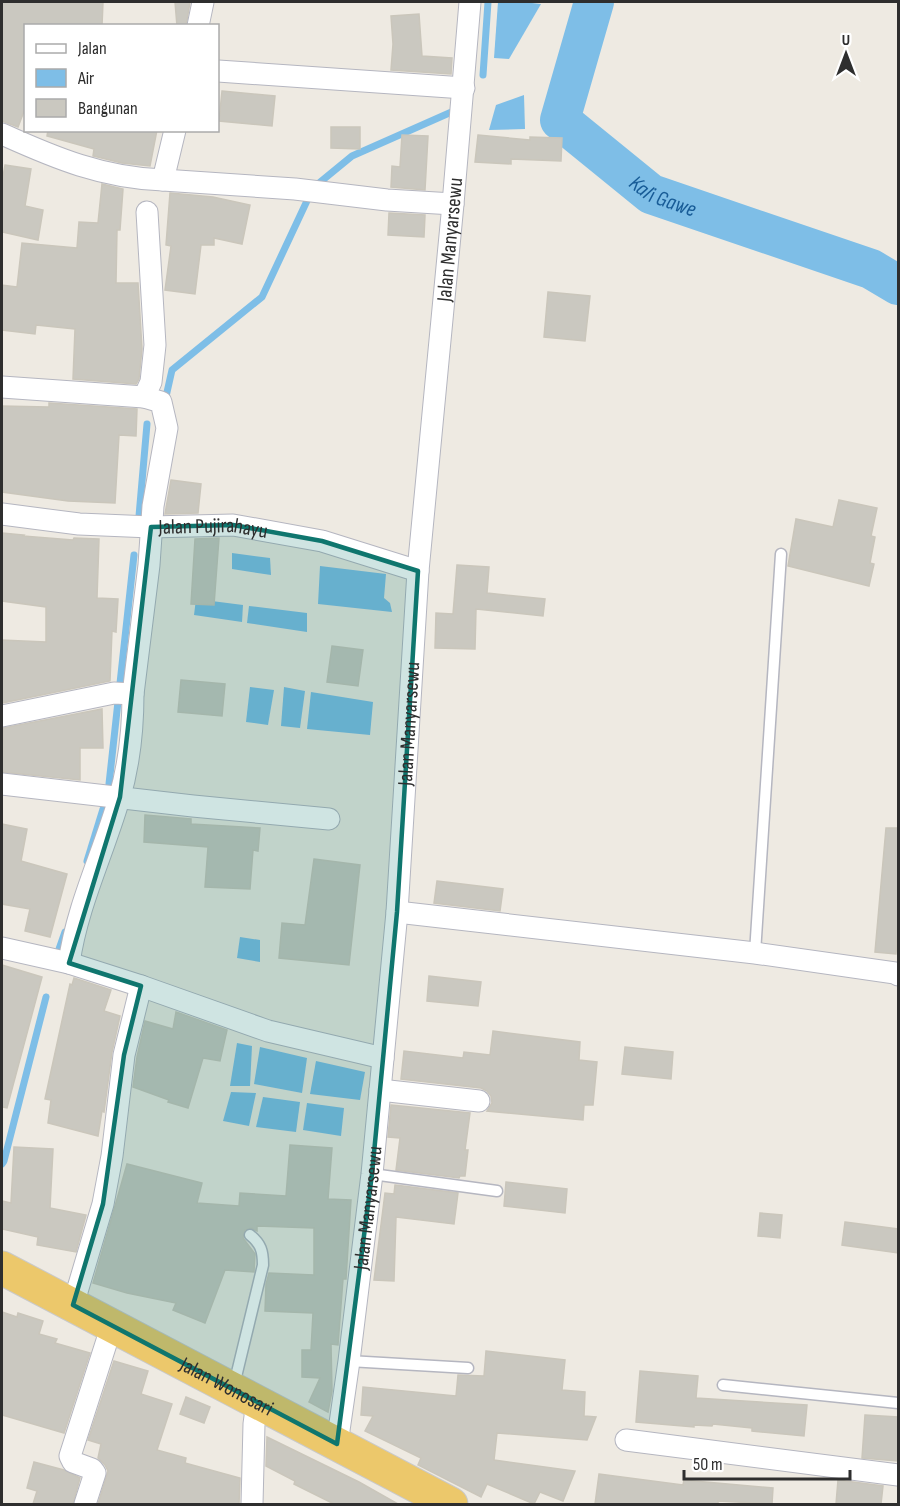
<svg xmlns="http://www.w3.org/2000/svg" width="900" height="1506" font-family="'Sofia Sans Condensed',sans-serif">
<style>
.water{fill:#7ebee7}
.lines{fill:none;stroke-linecap:round;stroke-linejoin:round}
.stream{stroke:#7ebee7;stroke-width:7}
.river{stroke:#7ebee7;stroke-width:40}
.building{fill:#cac8c0;stroke:#cac6bb;stroke-width:1.5}
.service-casing{stroke:#b5b6c0;stroke-width:13}
.minor-casing{stroke:#b5b6c0;stroke-width:23}
.trunk-casing{stroke:#c9c9c9;stroke-width:35}
.service{stroke:#fff;stroke-width:10}
.minor{stroke:#fff;stroke-width:21}
.trunk{stroke:#ecc86b;stroke-width:33}
.marked{fill:#0f766e;fill-opacity:0.2;stroke:#0f766e;stroke-width:4.5;stroke-linejoin:round}
.labels{text-anchor:middle;stroke-width:4.5;stroke-linejoin:round;paint-order:stroke}
.street-label{font-size:21px;fill:#2e2e2e;stroke:#fff}
.water-label{font-size:22px;font-style:italic;fill:#185c97;stroke:#fff}
</style>
<rect width="100%" height="100%" fill="#eeeae2"/>
<g class="water">
<path d="M498,2H523L541,4L509,59L494,58Z"/>
<path d="M524,95L525,129L489,130L496,105Z"/>
<path d="M232,553L270,558L271,575L232,569Z"/>
<path d="M320,566L386,574L384,598L390,603L392,612L318,604Z"/>
<path d="M196,599L243,605L242,622L194,615Z"/>
<path d="M249,606L307,613V632L247,623Z"/>
<path d="M250,687L274,690L268,725L246,722Z"/>
<path d="M284,687L305,691L300,728L281,726Z"/>
<path d="M311,692L373,702L370,735L307,729Z"/>
<path d="M240,937L260,940V962L237,958Z"/>
<path d="M237,1043L252,1046L250,1086H230Z"/>
<path d="M260,1047L307,1058L302,1093L254,1084Z"/>
<path d="M316,1061L365,1072L360,1100L310,1094Z"/>
<path d="M231,1092L256,1093L249,1126L223,1121Z"/>
<path d="M263,1097L300,1102L296,1132L256,1127Z"/>
<path d="M307,1103L344,1108L341,1136L303,1130Z"/>
</g>
<g class="lines">
<g class="stream">
<path d="M483,75L488,2"/>
<path d="M165,401L172,370L262,297L313,188L352,156L456,110"/>
<path d="M139,516L147,424"/>
<path d="M109,784L134,555"/>
<path d="M87,861L103,809"/>
<path d="M58,952L65,932"/>
<path d="M2,1164L4,1161L46,997"/>
</g>
<path class="river" id="s1" d="M594,2L560,120L651,194L871,269L898,285"/>
</g>
<g class="building">
<path d="M2,2H103L102,26H26L24,103L26,106L18,127L2,121Z"/>
<path d="M175,2H190L186,26H177Z"/>
<path d="M419,14L422,56L452,58L451,74L391,70L393,44L391,16Z"/>
<path d="M222,91L275,96L272,126L219,121Z"/>
<path d="M331,127H360V149L331,148Z"/>
<path d="M48,130H157L150,166L122,163L93,156L94,149L47,136Z"/>
<path d="M402,135L428,136L425,190L391,187L392,166L400,167Z"/>
<path d="M478,135L530,140V137L562,138L561,161L511,159V164L475,162Z"/>
<path d="M5,165L31,169L25,206L43,210L38,240L2,232V182Z"/>
<path d="M102,184L123,189L120,230H117L116,283H138L142,349L139,379L136,384L73,379L75,329L36,325L35,334L2,330V285L17,287L22,243L77,248L79,222L98,223Z"/>
<path d="M170,193L213,197L250,205L242,244L214,238V245H201L195,294L165,290L171,246L166,245Z"/>
<path d="M389,213L425,215L424,237L388,235Z"/>
<path d="M548,292L590,296L585,341L544,337Z"/>
<path d="M49,403L137,409L136,436L119,435L115,503L68,501L2,492V406L49,407Z"/>
<path d="M171,480L201,484L198,513L165,514Z"/>
<path d="M839,500L877,508L871,536L875,537L870,563L874,564L869,586L788,566L796,519L833,527Z"/>
<path d="M2,533L24,535L23,536L73,540L74,538L99,539L97,598L118,599L116,632L112,631L110,681L2,703V640L46,642V607L2,601Z"/>
<path d="M219,538L214,605L191,604L195,539Z"/>
<path d="M457,565L489,567L487,593L545,599L543,616L476,609L475,649L435,648L436,613L453,614Z"/>
<path d="M332,646L363,650L358,686L327,682Z"/>
<path d="M181,680L225,684L222,716L178,712Z"/>
<path d="M102,709L103,748H80V780L2,772L3,728Z"/>
<path d="M145,815L191,819V824L260,828L258,851L253,850L250,889L205,887L208,847L144,842Z"/>
<path d="M2,824L27,829L21,861L67,874L50,937L25,931L30,909L2,904Z"/>
<path d="M886,828H898V929L896,954L875,952Z"/>
<path d="M314,859L360,865L349,965L279,958L282,923L305,925Z"/>
<path d="M437,881L503,889L500,911L434,903Z"/>
<path d="M2,965L42,977L7,1108L2,1107Z"/>
<path d="M429,976L481,982L478,1006L427,1001Z"/>
<path d="M74,978L111,990L104,1011L120,1016L112,1052L104,1112L102,1111L98,1136L48,1123L51,1100L45,1099L70,984L72,985Z"/>
<path d="M176,1012L227,1030L220,1061L203,1058L188,1108L168,1102L169,1100L133,1087L137,1057L145,1021L173,1029Z"/>
<path d="M493,1031L580,1042L579,1060L597,1062L593,1105H584L583,1120L487,1111L492,1103L491,1096L487,1091L481,1088L401,1079L404,1051L463,1058L464,1052L490,1055Z"/>
<path d="M625,1047L673,1052L671,1079L622,1074Z"/>
<path d="M391,1105L470,1113L465,1150H468L465,1176H460L459,1178L396,1170L400,1138L388,1137Z"/>
<path d="M290,1145L332,1148L328,1199L351,1200L346,1279H343L338,1345L331,1344L332,1391L328,1412L309,1402L320,1378L302,1377V1350H311L313,1313L265,1311L266,1284L269,1273L314,1275V1228L257,1226V1231L251,1228L245,1230L243,1238L255,1254L254,1272L225,1270L205,1323L173,1310L176,1303L127,1293L93,1283L127,1164L202,1183L197,1203L239,1206L240,1193L286,1196Z"/>
<path d="M14,1147L53,1149L50,1208L86,1215L76,1252L37,1245L38,1237L2,1229V1201L11,1203Z"/>
<path d="M506,1182L567,1189L565,1213L504,1206Z"/>
<path d="M395,1185L458,1193L454,1224L396,1217L394,1281L374,1280L385,1193L394,1194Z"/>
<path d="M760,1213L782,1215L780,1238L758,1236Z"/>
<path d="M845,1222L898,1229V1253L842,1245Z"/>
<path d="M2,1312L17,1317L18,1313L43,1321L39,1334L57,1339L55,1343L90,1353L64,1433L2,1415Z"/>
<path d="M486,1351L565,1360L562,1390L585,1392L584,1416L596,1417L587,1440L497,1433L494,1460L575,1471L563,1501L540,1492L534,1504L487,1484L481,1497L418,1465L421,1458L365,1431L373,1416L361,1415L363,1387L456,1396L458,1375L484,1376Z"/>
<path d="M114,1361L148,1371L141,1394L172,1404L157,1450L186,1458L185,1463L240,1478L239,1504H98L108,1471L105,1465L98,1458L101,1444L88,1440Z"/>
<path d="M640,1371L698,1376L696,1398L807,1405L804,1436L752,1431V1428L713,1424L712,1426L694,1425V1427L636,1422Z"/>
<path d="M186,1397L210,1407L204,1423L180,1414Z"/>
<path d="M865,1415L898,1417V1461L862,1458Z"/>
<path d="M267,1437L359,1482L398,1504H334L294,1484L295,1481L266,1466Z"/>
<path d="M34,1462L64,1470L80,1478L73,1504H33L37,1491L27,1488Z"/>
<path d="M599,1474L683,1485L684,1480L773,1488L772,1504L718,1501V1504H595Z"/>
<path d="M838,1480L883,1486L881,1504H836Z"/>
</g>
<g class="lines">
<g class="service-casing">
<g id="service">
<path d="M755,953L781,554"/>
<path d="M372,1174L497,1191"/>
<path d="M349,1361L468,1368"/>
<path d="M234,1385L263,1265C263,1251 261,1244 250,1235"/>
<path d="M723,1385L898,1403"/>
</g>
</g>
<g class="minor-casing">
<g id="minor">
<path d="M198,26L203,2"/>
<path d="M218,71L464,88"/>
<path d="M2,134C55,158 103,178 163,180L175,130"/>
<path d="M163,180L295,189L387,200L453,204"/>
<path d="M2,387L144,397L161,402L167,428L153,506L149,565L133,694"/>
<path d="M144,397L151,382L155,345L147,212"/>
<path id="s2" d="M2,514L79,524L151,527L233,525L322,541L418,571"/>
<path d="M2,716L114,693L133,694C133,728 129,766 119,799C103,854 77,906 69,963"/>
<path d="M2,784L193,806L329,819"/>
<path d="M397,912L755,953L895,973L898,975"/>
<path d="M2,948L69,963L141,986L268,1031L383,1058"/>
<path d="M380,1090L479,1101"/>
<path d="M73,1305L103,1204L112,1156L124,1055L141,986"/>
<path d="M626,1440L898,1475"/>
<path id="s3" d="M337,1444L349,1361L372,1174L397,912L418,571L453,204L470,2"/>
<path d="M85,1504L95,1473L92,1469L73,1462L70,1456L112,1325"/>
<path d="M252,1504L254,1424L257,1402"/>
</g>
</g>
<g class="trunk-casing">
<g id="trunk">
<path id="s4" d="M2,1268L451,1504"/>
</g>
</g>
<use href="#service" class="service"/>
<use href="#minor" class="minor"/>
<use href="#trunk" class="trunk"/>
</g>
<path class="marked" d="M233,525L322,541L418,571L397,912L372,1174L337,1444L73,1305L103,1204L124,1055L141,986L69,963L120,797L151,527Z"/>
<g class="labels">
<g class="street-label">
<text dy="7" stroke="none"><textPath href="#s3" startOffset="1210">Jalan Manyarsewu</textPath></text>
<text dy="7" stroke="none"><textPath href="#s2" startOffset="212">Jalan Pujirahayu</textPath></text>
<text dy="7" stroke="none"><textPath href="#s3" startOffset="724">Jalan Manyarsewu</textPath></text>
<text dy="7" stroke="none"><textPath href="#s3" startOffset="238">Jalan Manyarsewu</textPath></text>
<text dy="7" stroke="none"><textPath href="#s4" startOffset="254">Jalan Wonosari</textPath></text>
</g>
<g class="water-label">
<text dy="8" stroke="none"><textPath href="#s1" startOffset="252">Kali Gawe</textPath></text>
</g>
</g>
<rect width="900" height="1506" fill="none" stroke="#2e2e2e" stroke-width="6"/>
<rect x="24" y="24" width="195" height="108" fill="#ffffff" stroke="#ababab" stroke-width="1.5"/>
<rect x="36" y="44" width="30" height="9" fill="#ffffff" stroke="#ababab" stroke-width="1.5"/>
<text x="78" y="54" font-size="18" fill="#2e2e2e">Jalan</text>
<rect x="36" y="69" width="30" height="18" fill="#7ebee7" stroke="#ababab" stroke-width="1.5"/>
<text x="78" y="84" font-size="18" fill="#2e2e2e">Air</text>
<rect x="36" y="99" width="30" height="18" fill="#cac8c0" stroke="#ababab" stroke-width="1.5"/>
<text x="78" y="114" font-size="18" fill="#2e2e2e">Bangunan</text>
<g transform="translate(846 54)" stroke="#ffffff" stroke-width="4.5" paint-order="stroke">
<path d="M0-4.5L10 22L0 15L-10 22Z" fill="#2e2e2e"/>
<text y="-9" font-size="16" font-weight="bold" text-anchor="middle" fill="#2e2e2e">U</text>
</g>
<path d="M684 1470v9h166v-9" fill="none" stroke="#2e2e2e" stroke-width="3"/>
<text x="693" y="1470" font-size="18" fill="#2e2e2e" stroke="#ffffff" stroke-width="4.5" paint-order="stroke">50 m</text>
</svg>
